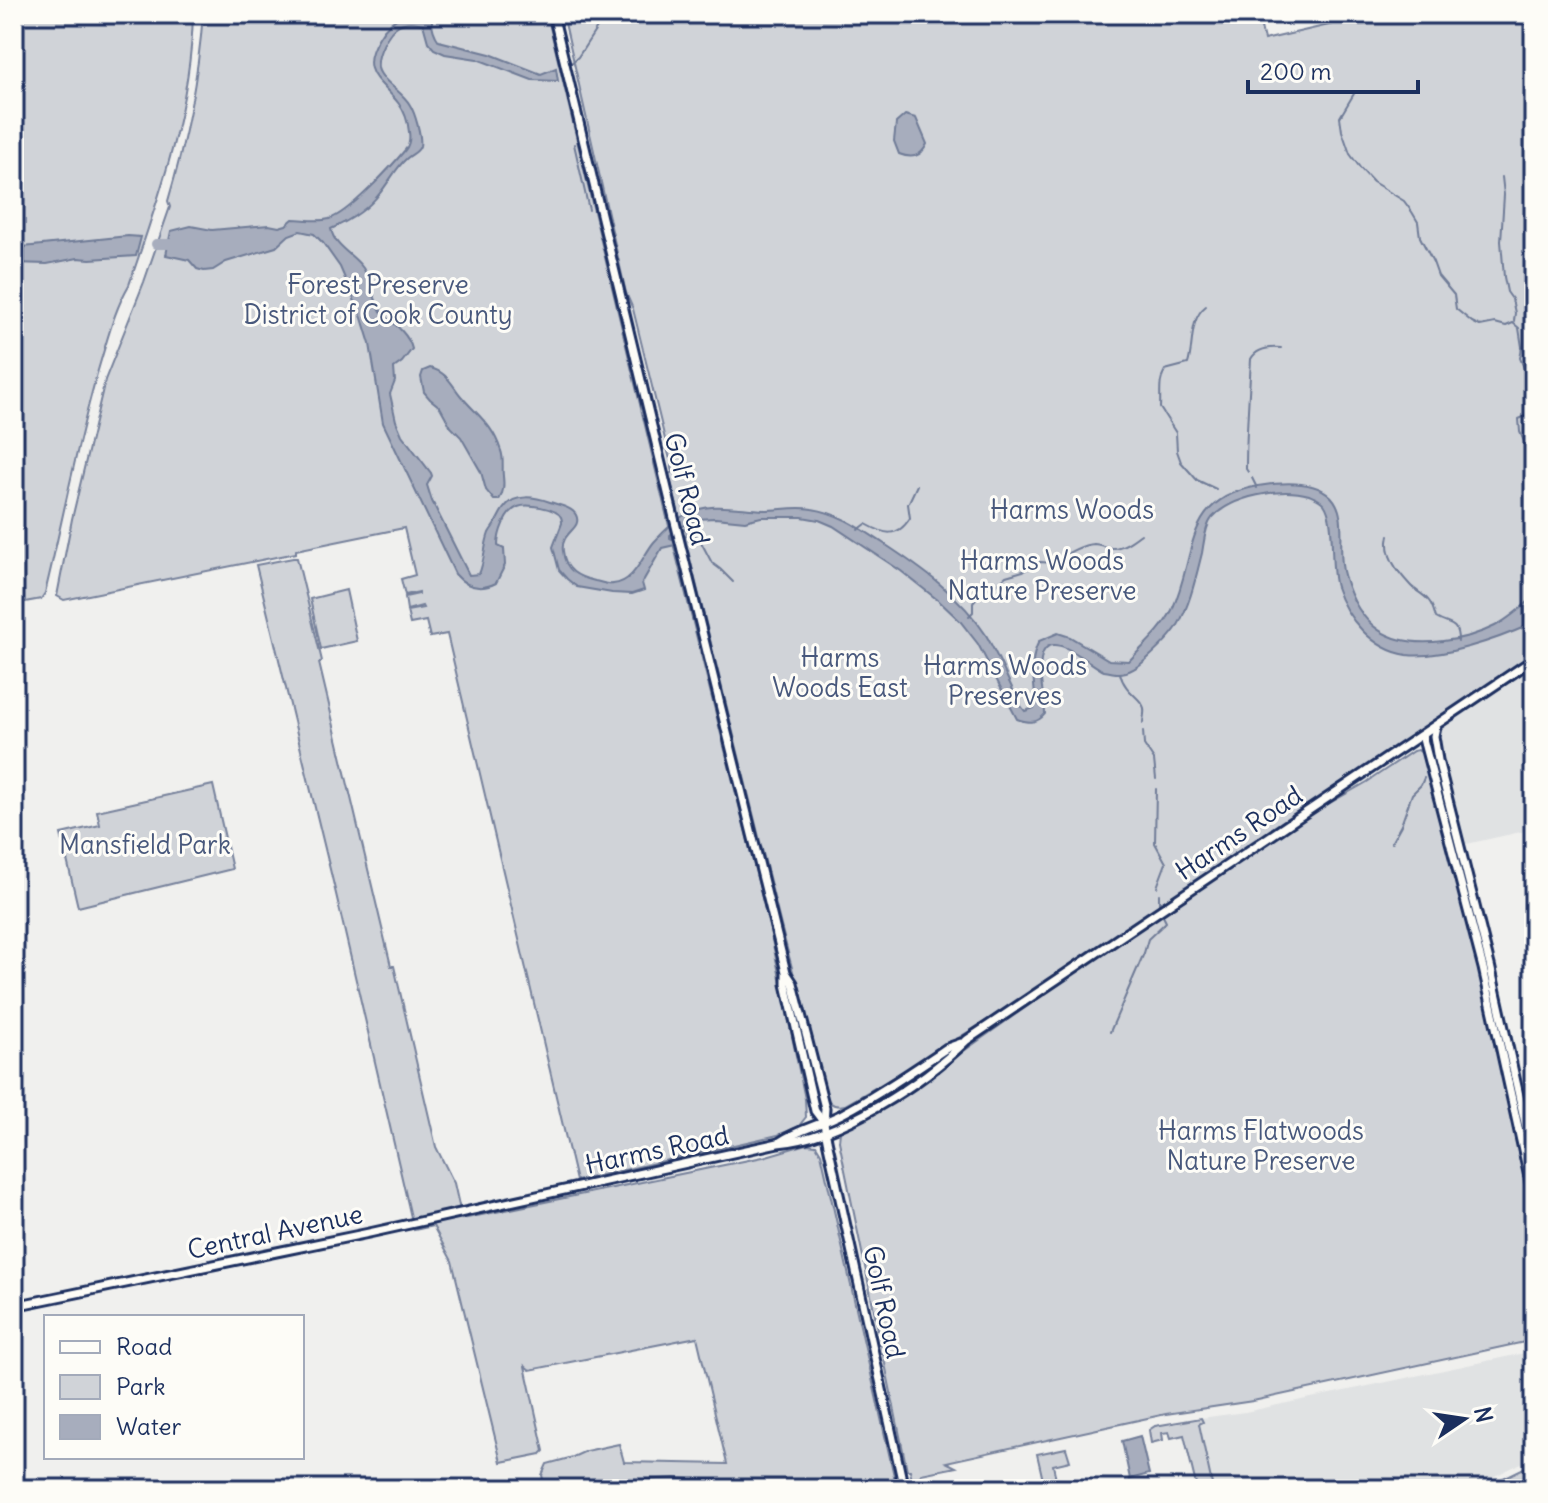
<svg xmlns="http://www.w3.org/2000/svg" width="1548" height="1503" font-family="Delius,sans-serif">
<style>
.built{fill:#e0e2e3}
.green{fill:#d0d3d8;stroke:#76819b;stroke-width:2}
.water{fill:#a7adbd;stroke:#6f7b97;stroke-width:2}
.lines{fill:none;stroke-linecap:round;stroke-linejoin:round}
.stream{stroke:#6f7b97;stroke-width:2}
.river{stroke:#a7adbd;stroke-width:10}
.secondary-casing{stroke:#1b2f5e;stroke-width:13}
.secondary{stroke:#fdfcf7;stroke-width:7}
.labels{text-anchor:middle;stroke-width:6;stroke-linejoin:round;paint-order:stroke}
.park-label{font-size:26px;fill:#48587c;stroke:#fdfcf7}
.street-label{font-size:26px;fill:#1b2f5e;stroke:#fdfcf7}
</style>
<rect width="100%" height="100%" fill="#f0f0ee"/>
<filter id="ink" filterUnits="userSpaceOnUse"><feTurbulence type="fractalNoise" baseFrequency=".0125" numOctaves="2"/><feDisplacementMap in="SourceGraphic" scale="16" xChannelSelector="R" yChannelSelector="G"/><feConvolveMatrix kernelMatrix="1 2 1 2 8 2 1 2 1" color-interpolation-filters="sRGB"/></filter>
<g filter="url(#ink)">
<g class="built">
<path d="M1534,665V829L1462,845L1435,735L1439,729Z"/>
<path d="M1534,1351V1457L1468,1489H1213L1199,1423L1202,1420L1201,1418L1245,1412Z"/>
</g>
<g class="green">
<path d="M14,14H193C191,107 159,198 129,285C115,309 109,334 101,360C78,436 64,515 45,593L41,599L14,604Z"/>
<path d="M203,14H547L674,547L769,925L805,1099L806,1117L798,1127L778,1135L576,1181L447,634L430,637L426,621L410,624L407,611L423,608L422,606L407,610L405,597L419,594V592L405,595L401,579L415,575L404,528L296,550V553L64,600L57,596L72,519L105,380L144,282L170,207L168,201C186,140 198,78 203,14Z"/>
<path d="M563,14H1258L1264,40L1355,19L1357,25L1376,23L1412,14H1524L1534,61V655C1304,804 1084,970 845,1105C834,1108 828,1103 825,1093L781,926L669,474L673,472L633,309L626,293Z"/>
<path d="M293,558H297L322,661L319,663L391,966H394L436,1147L454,1183L462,1219L763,1157L807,1144L816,1145L821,1153L897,1489H832L675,1478L575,1484L563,1482L559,1486L550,1489L544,1485L542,1475L547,1464L573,1457L586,1451L619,1444L624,1462L727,1464L697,1337L530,1370L525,1366L544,1451L541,1454L501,1462L452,1261L433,1226L414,1230L336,894L256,565Z"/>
<path d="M346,590L357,641L321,649L310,599Z"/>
<path d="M1418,750L1424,755L1429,770L1490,1016L1534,1214V1340L1253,1401L1166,1414L946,1462L956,1467L921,1474L919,1479L922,1482V1488L914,1489L910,1470H907L839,1141L840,1132L846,1127L906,1092L1088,963L1307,816L1367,782L1413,751Z"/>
<path d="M213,785L232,869L78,907L61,834L100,825L97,811Z"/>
<path d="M1201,1418L1203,1422L1199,1424L1213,1489H1197L1184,1435L1171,1438L1169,1432L1162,1433L1163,1440L1151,1443L1149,1430L1155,1426Z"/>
<path d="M1066,1448L1070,1461L1053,1465L1058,1489H1045L1037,1454Z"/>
<path d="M1534,1463V1489H1481Z"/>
</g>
<g class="water">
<path d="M407,14H432C431,24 433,33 439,41L490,54L541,74L556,68L558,81L532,80L477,59L445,54L434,49L428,42L423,24C415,22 406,21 399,25C388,31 376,55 378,68C381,81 403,92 410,105C415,113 422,137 420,146C418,153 411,154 406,159C396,168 389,182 380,193C368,209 349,221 331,229C335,248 352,253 363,268C372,281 374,305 384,315C395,324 409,335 412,349L402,362L394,368L395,381L390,394L396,421L402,435L431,473L432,476L427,485L432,501L469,575L479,574C485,560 484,546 489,533C491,529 494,526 496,522C499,517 501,511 505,507C515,493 536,497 550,502C558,505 572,507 576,515C583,529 560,532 563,551C565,571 578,577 595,581C601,582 608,585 613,584C634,583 643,555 654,542C663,532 674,521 686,514C711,501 737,509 764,510C780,510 796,506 812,509C839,513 860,528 883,543C921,568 961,596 986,635C999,658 1009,683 1021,706L1025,711L1034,708C1038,684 1026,667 1039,641L1058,633L1070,637L1109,660L1129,661C1144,645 1162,630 1172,610C1198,554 1181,500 1258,486C1276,483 1295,481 1312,486C1327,490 1337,499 1340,515C1344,534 1338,555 1344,575C1359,627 1389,648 1443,641C1461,639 1479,634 1495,626C1509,619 1522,607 1534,597C1534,607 1532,615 1529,625C1498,639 1441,659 1407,655C1373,650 1346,618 1336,587C1329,565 1336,520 1324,504C1320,499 1314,497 1309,495C1281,487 1232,496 1212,518C1205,527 1204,542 1202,553C1196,577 1190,605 1177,627C1169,639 1158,649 1148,658C1139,666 1129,674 1116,673C1115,673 1105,671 1104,671C1090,665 1046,623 1041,660C1038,678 1045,697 1045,714C1037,724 1028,723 1017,719L978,644L960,621L939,601L901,571L833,526L819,520L802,517H761L745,521L715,518L697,519L683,526L670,535V538L672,539L685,529L690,530V533L675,545L662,548L642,583L644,590L632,594L612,593L577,587L567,579L559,570L553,547L562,523C562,521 562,519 561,517C556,508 527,503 518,507C505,512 498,534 498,546L504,549L505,565L496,583C480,591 467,588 455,574L383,423L370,344L362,318L340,267L323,243L314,234L300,231L289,235L276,247L226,262L213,270L204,271L197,269L189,260L166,255L171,231L191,226L212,230L269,225L279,227L286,225L293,219C304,219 318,222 329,219C349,213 391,167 405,150C409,145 410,138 409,132C408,122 405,112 399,104C380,79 357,73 379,37C385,26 395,18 407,14Z"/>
<path d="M905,115L916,118L927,144C921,157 912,159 899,154L894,141L896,123Z"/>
<path d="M128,236L141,237L136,256L90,259L78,258L47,264L14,263V248Z"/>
<path d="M430,368C447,372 451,384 461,396C478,416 493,425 501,451C504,458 502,468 503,476C504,485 504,492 499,500H494L486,490L481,472L461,437L451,427L440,407L430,399L424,392L421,377L423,371Z"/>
<path d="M1140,1436L1149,1474L1130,1479L1122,1441Z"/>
</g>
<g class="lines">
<g class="stream">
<path d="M570,64L578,57L606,14"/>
<path d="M1355,92L1340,117L1342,131L1350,154L1361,169L1373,182L1404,201L1412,212L1418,222L1420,237L1433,262L1438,276L1454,295L1456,309L1472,322L1480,326L1495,323L1506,326L1513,323L1519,328L1522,347L1520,358L1530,383L1527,399L1528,415L1519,419L1520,432L1534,464"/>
<path d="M574,144L589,210"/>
<path d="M1502,177L1504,195L1501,241L1504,277L1507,292L1512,299L1515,313L1514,321"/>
<path d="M1206,306C1189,319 1194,345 1188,364L1165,370C1158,382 1161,394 1160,408L1176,433L1177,451L1181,462L1197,480L1216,489"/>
<path d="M1248,472L1246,469C1246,432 1249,396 1251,359C1257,348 1270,347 1281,348"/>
<path d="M1252,478L1257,488"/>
<path d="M858,530L866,524C884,534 897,539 910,518L908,504L917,485"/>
<path d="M690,531L701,542L712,563L720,569L733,582"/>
<path d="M1389,535C1384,555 1397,571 1410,585C1415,591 1424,594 1429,601C1433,606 1434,612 1436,618C1449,626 1458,621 1458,641"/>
<path d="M969,616L973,612V602L979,595L991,586L997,584L1006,576L1023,571L1040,562L1053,563C1064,555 1079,545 1094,544C1100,544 1106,548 1113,548C1123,548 1133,540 1141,534"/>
<path d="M1120,673C1124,692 1142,698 1144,708C1145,713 1143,718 1143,723"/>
<path d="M1143,731L1144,745L1154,760L1156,779"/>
<path d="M1156,789L1155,843L1166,863L1157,887"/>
<path d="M1391,843L1401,825L1412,794L1421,785L1424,778"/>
<path d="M1159,905V894"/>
<path d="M1110,1032L1144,953L1148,939L1166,922L1163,916"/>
</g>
<path class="river" d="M156,244H181"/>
<g class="secondary-casing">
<g id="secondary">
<path d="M553,14L675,522L786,972V984L815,1111L824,1123"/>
<path d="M1436,726L1434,736L1438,760L1490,965L1534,1163"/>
<path d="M1422,735L1483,968L1534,1200"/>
<path d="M787,974L793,983L825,1108L824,1123L827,1140L904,1489"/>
<path d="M780,1142C799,1129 821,1125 842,1114C878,1095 913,1071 947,1048L961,1043"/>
<path d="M14,1306L369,1233L778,1143C839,1139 924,1082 967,1040L1534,659"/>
</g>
</g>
<use href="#secondary" class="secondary"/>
</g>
</g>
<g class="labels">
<g class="park-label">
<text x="378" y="294">Forest Preserve<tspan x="378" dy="30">District of Cook County</tspan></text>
<text x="1072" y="519">Harms Woods</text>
<text x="1042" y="570">Harms Woods<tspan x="1042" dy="30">Nature Preserve</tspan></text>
<text x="840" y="667">Harms<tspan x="840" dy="30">Woods East</tspan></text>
<text x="1005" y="675">Harms Woods<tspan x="1005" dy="30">Preserves</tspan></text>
<text x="145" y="854">Mansfield Park</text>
<text x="1261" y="1140">Harms Flatwoods<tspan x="1261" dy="30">Nature Preserve</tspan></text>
</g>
<g class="street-label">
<text transform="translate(687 489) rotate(76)" y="9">Golf Road</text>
<text transform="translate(1239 833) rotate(-34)" y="9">Harms Road</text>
<text transform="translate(657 1150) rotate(-12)" y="9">Harms Road</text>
<text transform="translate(275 1232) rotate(-12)" y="9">Central Avenue</text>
<text transform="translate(884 1302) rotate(78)" y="9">Golf Road</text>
</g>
</g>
<rect width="1548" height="1503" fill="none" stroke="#fdfcf7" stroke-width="48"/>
<rect x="24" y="24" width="1500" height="1455" fill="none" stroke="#1b2f5e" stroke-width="3" filter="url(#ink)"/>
<rect x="44" y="1315" width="260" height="144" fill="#fdfcf7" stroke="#a3aaba" stroke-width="2"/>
<rect x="60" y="1341" width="40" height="12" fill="#fdfcf7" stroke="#a3aaba" stroke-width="2"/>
<text x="116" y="1355" font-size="24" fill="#1b2f5e">Road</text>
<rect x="60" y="1375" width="40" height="24" fill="#d0d3d8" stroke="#a3aaba" stroke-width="2"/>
<text x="116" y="1395" font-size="24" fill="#1b2f5e">Park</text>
<rect x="60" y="1415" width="40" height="24" fill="#a7adbd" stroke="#a3aaba" stroke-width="2"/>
<text x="116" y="1435" font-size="24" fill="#1b2f5e">Water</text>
<g transform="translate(1464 1419) rotate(77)" stroke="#fdfcf7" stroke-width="6" paint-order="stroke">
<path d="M0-6L14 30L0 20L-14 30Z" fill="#1b2f5e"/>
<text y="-12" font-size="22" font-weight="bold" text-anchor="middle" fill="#1b2f5e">N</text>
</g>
<path d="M1248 80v12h170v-12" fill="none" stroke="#1b2f5e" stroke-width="4"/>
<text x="1260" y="80" font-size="24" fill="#1b2f5e" stroke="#fdfcf7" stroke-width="6" paint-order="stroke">200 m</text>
</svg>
